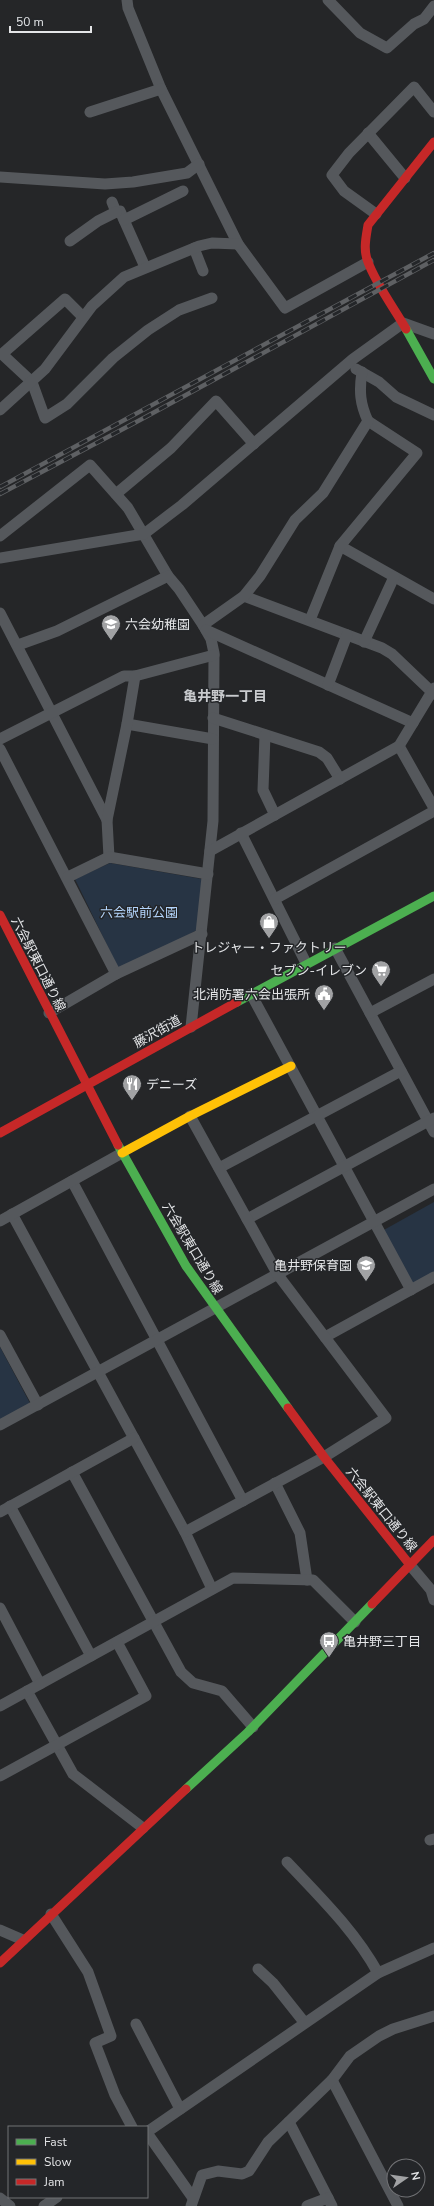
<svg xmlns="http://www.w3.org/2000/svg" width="434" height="2206" font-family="'Nunito Sans','Noto Sans JP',sans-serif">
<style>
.green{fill:#273444}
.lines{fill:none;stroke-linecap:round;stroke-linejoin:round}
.street{stroke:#55585c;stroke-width:11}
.fast{stroke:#4caf50;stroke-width:9}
.slow{stroke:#ffc107;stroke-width:9}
.jam{stroke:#c62828;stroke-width:9}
.rail-casing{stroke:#5e6063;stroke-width:4.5}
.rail{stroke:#242629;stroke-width:3;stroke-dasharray:9;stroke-linecap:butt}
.labels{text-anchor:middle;stroke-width:3;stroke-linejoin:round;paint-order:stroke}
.poi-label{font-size:13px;fill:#e4e5e7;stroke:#242629;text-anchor:start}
.park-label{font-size:13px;fill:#b3d4fb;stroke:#242629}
.street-label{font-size:13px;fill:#e4e5e7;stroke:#242629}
.neighbourhood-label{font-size:14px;font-weight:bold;fill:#c9cbce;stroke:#242629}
</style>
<rect width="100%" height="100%" fill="#252628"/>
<g class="green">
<path d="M110,863L202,879L197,930L120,972L75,879Z"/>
<path d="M434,1202V1275L411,1288L382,1231Z"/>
<path d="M0,1347L32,1407L0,1424Z"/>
</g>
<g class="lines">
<g class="street">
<path d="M127,0L128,8L161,89L238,244L285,308L368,262"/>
<path d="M328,0L360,33L387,48L414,24L424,19L434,6"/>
<path d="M90,112L161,89"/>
<path d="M368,133L405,178"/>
<path d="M0,177L105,184L133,182L187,173L199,164"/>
<path d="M112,202L116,212L120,211L145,267"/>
<path d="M376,214L344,191L332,175L349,153L414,87L434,112"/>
<path d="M124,220L183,191"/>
<path d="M70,241L98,221L116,212"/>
<path d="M194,248L203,271"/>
<path d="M83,317L65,299L2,354L32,382L45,418L67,404L113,358L148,330L179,310L212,298"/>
<path d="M356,369L379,382L396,397L434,415"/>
<path d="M0,410L45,369L92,306L124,277L199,246L212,243L238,244"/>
<path d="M116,494L171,448L216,401L254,444"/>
<path d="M0,536L90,465L128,508L168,576L179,589L203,625L211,639L214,653L213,821L191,1027"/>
<path d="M340,546L434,599"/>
<path d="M0,558L144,534L182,505L353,359L403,323L434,334"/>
<path d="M244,596L382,648L392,654L434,694"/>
<path d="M0,613L107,820"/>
<path d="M310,620L340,546L417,453L368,421"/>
<path d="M203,625L244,596L260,576L295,520L323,493L368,421C360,404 359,391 362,372"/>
<path d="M206,630L413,723"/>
<path d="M364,642L394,577"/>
<path d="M18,645L57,631L168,576"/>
<path d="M328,685L347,635"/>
<path d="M213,718L319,752L327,758L340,779"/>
<path d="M127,724L213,739"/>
<path d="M265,735L263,790L275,815"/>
<path d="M0,739L124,676H135L214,655"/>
<path d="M399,746L434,808"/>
<path d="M0,749L116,974"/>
<path d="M241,833L306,963"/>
<path d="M210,851L399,746L434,688"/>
<path d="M109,857L107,820L127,724L135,676"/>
<path d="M68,877L109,857L208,874"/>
<path d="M275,899L434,811"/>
<path d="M335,948L434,1132"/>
<path d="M251,994L411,1290"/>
<path d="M49,1013L116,974L202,934"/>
<path d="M370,1013L434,979"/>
<path d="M219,1168L401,1071"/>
<path d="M72,1181L243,1501"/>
<path d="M12,1214L185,1532L212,1589"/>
<path d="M247,1219L434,1118"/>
<path d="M0,1221L122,1153"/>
<path d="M0,1335L38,1405"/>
<path d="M325,1337L434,1277"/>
<path d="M0,1425L434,1189"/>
<path d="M72,1472L181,1672L193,1683L222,1691L253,1727"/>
<path d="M275,1483L300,1533L307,1580"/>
<path d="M10,1506L91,1656"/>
<path d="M0,1512L134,1438"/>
<path d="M185,1532L324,1457L386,1418L278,1275L190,1116"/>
<path d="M410,1565L431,1590L434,1600"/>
<path d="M0,1608L40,1684"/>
<path d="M27,1691L73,1774L143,1828"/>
<path d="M0,1706L233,1578L313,1580L355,1622"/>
<path d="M0,1776L146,1696L117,1642"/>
<path d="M430,1840L434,1839"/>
<path d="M287,1862C320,1897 355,1931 378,1973"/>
<path d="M51,1914L88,1972L111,2036L95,2043L115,2095L132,2127"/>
<path d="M0,1930L23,1940"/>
<path d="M258,1969L273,1983L304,2022"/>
<path d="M136,2024L180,2109"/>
<path d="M332,2080L398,2206"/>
<path d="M289,2122L332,2206"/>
<path d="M147,2132L378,1973L434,1948"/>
<path d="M147,2133L193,2198"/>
<path d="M0,2198L10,2206"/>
<path d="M44,2206L57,2197"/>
<path d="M191,2206L202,2175L218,2171L242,2174L249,2171L268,2142L332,2080L350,2056L379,2036L393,2029L434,2016"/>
<path d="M307,2206L328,2198"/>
</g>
<g class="fast">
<path d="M406,329L434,379"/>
<path d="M237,1002L434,896"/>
<path d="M118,1145L186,1266L288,1408"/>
<path d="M186,1789L248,1732L372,1604"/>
</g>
<path class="slow" d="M122,1153L190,1116L291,1066"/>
<g class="jam">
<path d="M406,329C394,308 376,284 368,262C363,250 366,237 368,225L434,142"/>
<path d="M0,915L118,1145"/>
<path d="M0,1133L237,1002"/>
<path d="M288,1408L324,1457L410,1565"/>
<path d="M372,1604L434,1540"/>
<path d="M0,1963L186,1789"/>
</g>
<g class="rail-casing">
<g id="rail">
<path d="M0,487L434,253"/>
<path d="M0,494L140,420L434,260"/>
</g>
</g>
<use href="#rail" class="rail"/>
</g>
<defs>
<g id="school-pin" transform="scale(1)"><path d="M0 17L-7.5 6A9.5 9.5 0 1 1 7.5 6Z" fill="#a1a2a4" stroke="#242629"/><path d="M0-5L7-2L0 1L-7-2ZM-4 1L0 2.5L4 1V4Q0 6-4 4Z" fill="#fff"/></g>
<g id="shop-pin" transform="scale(1)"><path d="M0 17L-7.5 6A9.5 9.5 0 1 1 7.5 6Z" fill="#a1a2a4" stroke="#242629"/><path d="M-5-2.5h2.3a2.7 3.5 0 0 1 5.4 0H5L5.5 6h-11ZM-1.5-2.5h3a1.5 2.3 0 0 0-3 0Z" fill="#fff"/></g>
<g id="supermarket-pin" transform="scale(1)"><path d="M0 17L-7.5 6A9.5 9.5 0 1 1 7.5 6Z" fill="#a1a2a4" stroke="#242629"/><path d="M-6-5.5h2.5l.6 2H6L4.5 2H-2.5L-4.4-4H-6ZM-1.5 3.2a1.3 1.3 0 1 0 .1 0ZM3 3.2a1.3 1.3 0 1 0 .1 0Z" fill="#fff"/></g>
<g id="civic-pin" transform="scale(1)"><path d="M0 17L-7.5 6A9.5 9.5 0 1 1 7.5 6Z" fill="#a1a2a4" stroke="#242629"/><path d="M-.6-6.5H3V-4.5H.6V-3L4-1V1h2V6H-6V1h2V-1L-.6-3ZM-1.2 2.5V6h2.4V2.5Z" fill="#fff"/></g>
<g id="restaurant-pin" transform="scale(1)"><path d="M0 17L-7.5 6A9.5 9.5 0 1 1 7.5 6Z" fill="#a1a2a4" stroke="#242629"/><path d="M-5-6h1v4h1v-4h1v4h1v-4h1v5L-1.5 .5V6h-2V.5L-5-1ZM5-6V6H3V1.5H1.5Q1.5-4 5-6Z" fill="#fff"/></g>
<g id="bus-pin" transform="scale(1)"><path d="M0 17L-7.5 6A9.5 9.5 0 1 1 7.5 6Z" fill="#a1a2a4" stroke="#242629"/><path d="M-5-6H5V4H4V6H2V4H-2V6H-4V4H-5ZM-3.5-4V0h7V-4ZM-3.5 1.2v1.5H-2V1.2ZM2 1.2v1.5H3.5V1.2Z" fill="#fff"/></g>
</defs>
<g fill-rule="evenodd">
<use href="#school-pin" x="111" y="624"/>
<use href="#shop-pin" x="269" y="922"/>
<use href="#supermarket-pin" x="381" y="970"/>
<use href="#civic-pin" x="324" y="994"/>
<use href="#restaurant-pin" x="132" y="1084"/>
<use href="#school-pin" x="366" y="1265"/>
<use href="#bus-pin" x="329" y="1641"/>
</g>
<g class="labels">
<g class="poi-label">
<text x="125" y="629">六会幼稚園</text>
<text x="269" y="952" text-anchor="middle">トレジャー・ファクトリー</text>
<text x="367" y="975" text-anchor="end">セブン-イレブン</text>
<text x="310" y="999" text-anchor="end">北消防署六会出張所</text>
<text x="146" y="1089">デニーズ</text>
<text x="352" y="1270" text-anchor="end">亀井野保育園</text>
<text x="343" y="1646">亀井野三丁目</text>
</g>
<g class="park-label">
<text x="139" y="917">六会駅前公園</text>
</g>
<g class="street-label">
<text transform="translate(39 964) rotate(63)" y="5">六会駅東口通り線</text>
<text transform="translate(157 1031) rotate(-29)" y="5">藤沢街道</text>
<text transform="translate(193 1248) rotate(59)" y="5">六会駅東口通り線</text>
<text transform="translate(382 1509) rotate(51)" y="5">六会駅東口通り線</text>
</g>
<g class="neighbourhood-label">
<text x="225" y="701">亀井野一丁目</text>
</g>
</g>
<rect x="8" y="2126" width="140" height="72" fill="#242629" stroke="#717275"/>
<rect x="16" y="2139" width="20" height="6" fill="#4caf50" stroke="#717275"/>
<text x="44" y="2146" font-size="12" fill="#e4e5e7">Fast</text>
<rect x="16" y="2159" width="20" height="6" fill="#ffc107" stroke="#717275"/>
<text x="44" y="2166" font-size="12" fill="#e4e5e7">Slow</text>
<rect x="16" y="2179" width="20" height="6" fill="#c62828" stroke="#717275"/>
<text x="44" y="2186" font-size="12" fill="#e4e5e7">Jam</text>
<g transform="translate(406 2178) rotate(77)"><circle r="19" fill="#242629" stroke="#717275"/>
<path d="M0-3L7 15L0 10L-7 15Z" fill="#a1a2a4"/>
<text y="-6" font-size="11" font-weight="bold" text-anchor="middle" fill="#e4e5e7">N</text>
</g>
<path d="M10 26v6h81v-6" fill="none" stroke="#e4e5e7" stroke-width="2"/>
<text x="16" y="26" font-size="12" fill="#e4e5e7" stroke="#242629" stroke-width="3" paint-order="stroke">50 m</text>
</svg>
